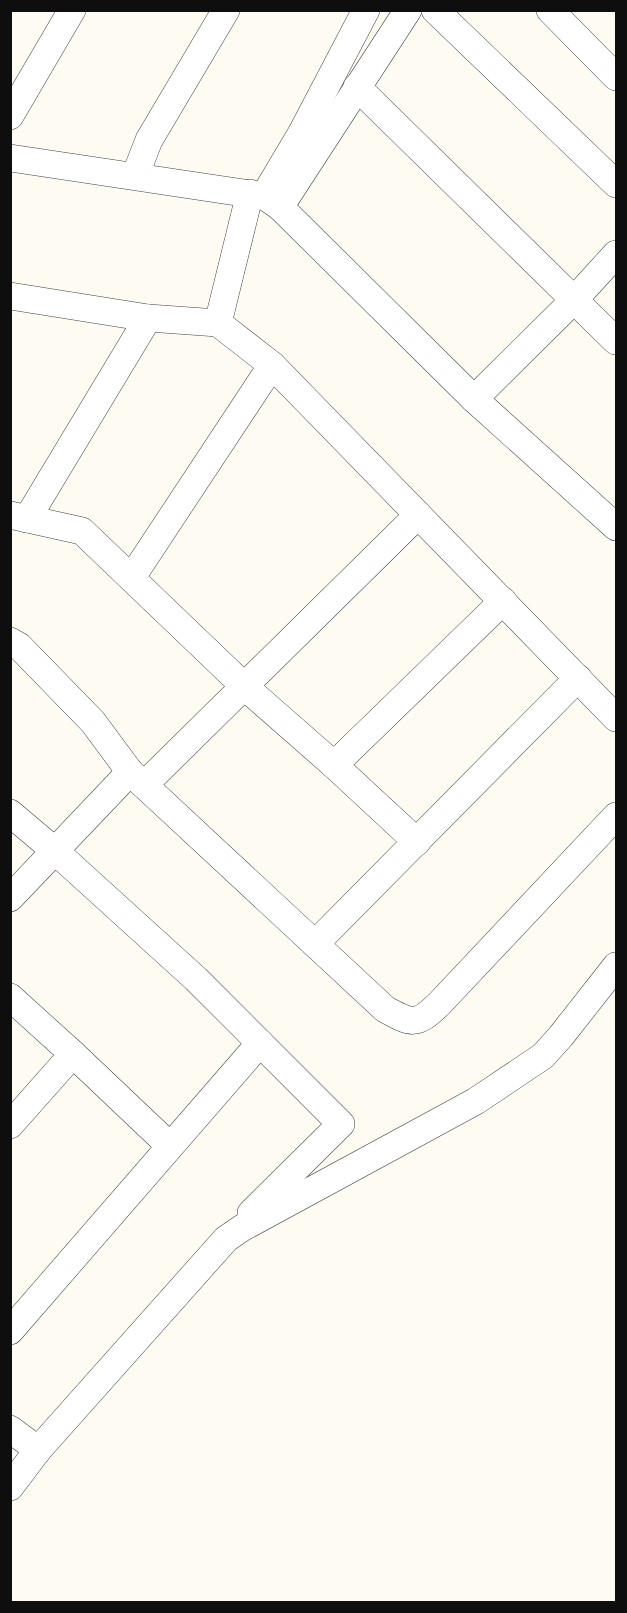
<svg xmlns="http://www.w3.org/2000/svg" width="627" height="1613" font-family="'IBM Plex Serif',serif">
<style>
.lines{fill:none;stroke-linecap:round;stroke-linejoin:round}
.minor-casing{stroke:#414141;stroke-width:28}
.minor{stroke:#fff;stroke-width:27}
</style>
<rect width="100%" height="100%" fill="#fdfbf2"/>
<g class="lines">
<g class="minor-casing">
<g id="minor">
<path d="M435,10L616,184"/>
<path d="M550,10L616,77"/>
<path d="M357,87L616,341"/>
<path d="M10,116L72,10"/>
<path d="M10,158L264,196L301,134L366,10"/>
<path d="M135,176L149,140L226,10"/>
<path d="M264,196L280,207L474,399L616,527"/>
<path d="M280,207L408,10"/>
<path d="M10,296L148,318L218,323L272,365L616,718"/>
<path d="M218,323L250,193"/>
<path d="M474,399L574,300L616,254"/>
<path d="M10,515L82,531L244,686L334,765L417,842"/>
<path d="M27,519L148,318"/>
<path d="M132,577L272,365"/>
<path d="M10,641L19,646L93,722L130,772L385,1009C412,1024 416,1026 439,1004L616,816"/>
<path d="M334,765L503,601"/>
<path d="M144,785L418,515"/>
<path d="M10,813L55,851L196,979L341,1124L251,1213"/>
<path d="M10,898L130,772"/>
<path d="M315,944L578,678"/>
<path d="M10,997L73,1054L170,1146"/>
<path d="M10,1125L73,1054"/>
<path d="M10,1331L260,1043"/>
<path d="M10,1429L38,1450L226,1239L242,1228L476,1101L543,1056L561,1036L616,966"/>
<path d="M10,1487L38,1450"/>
</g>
</g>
<use href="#minor" class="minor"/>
</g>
<rect width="627" height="1613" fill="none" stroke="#0e0e0e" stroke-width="24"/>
</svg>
